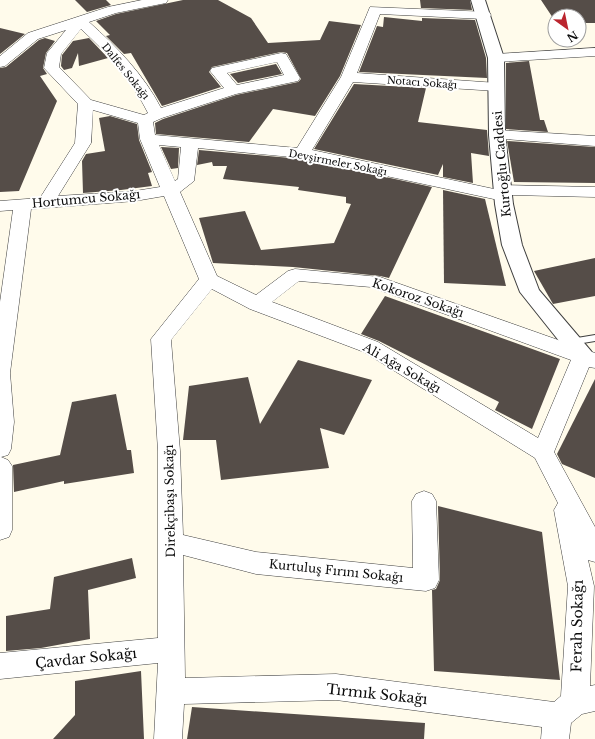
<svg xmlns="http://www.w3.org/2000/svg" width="595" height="739" font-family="'Libre Baskerville',serif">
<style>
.building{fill:#554d48}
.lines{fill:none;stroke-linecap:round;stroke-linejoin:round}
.service-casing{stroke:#3f3f3f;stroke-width:2}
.minor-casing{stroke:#3f3f3f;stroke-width:1}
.tertiary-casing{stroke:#3f3f3f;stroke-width:2}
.service{fill:#fff;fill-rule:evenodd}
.minor{fill:#fff;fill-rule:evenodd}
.tertiary{fill:#fff;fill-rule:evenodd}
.labels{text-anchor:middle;stroke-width:4;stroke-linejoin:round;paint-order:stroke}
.far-street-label{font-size:10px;fill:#0c0c0c;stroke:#fff}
.street-label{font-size:12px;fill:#0c0c0c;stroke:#fff}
.near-street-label{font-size:14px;fill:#0c0c0c;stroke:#fff}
</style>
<rect width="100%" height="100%" fill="#fffbeb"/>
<g class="building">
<path d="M75,0H106L111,5L87,12Z"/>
<path d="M183,0H218L251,18L268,43L320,40L329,21L361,25L340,76L315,116L273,109L249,142L156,134L155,123L163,119L236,95L298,82L301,79L287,53L281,52L212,67L209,72L221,87L162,106L131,53L124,54L106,36L110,35L96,21L116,14Z"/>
<path d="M420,0H470L472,10L421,8Z"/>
<path d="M541,0H595V23H579V16H555V21Z"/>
<path d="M384,17L422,21V18L475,20L486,58L487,78L359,72L377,26L383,27Z"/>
<path d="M0,28L25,34L0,54Z"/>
<path d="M45,38L55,41L46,53L43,68L47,74L40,76L57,101L19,191L0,192V68L6,67L39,40Z"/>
<path d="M89,38L108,58L79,66L78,53L72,68L64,70L61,66L62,55L73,41Z"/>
<path d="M529,61L540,120H544L548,132L506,129V63Z"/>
<path d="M276,64L282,74L238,83L230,74Z"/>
<path d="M354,84L426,88L418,122L487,130L489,156L471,153L473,183L443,177V164L438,175L314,149Z"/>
<path d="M110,116L137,124L139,140L152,172L148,173L152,186L121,190L83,193L82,161L86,154L105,151L99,118Z"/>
<path d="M507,141L595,147V183L514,182Z"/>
<path d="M161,147L179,148L178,168L171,169Z"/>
<path d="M199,150L302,159L432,187L389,278L380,276L293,267L213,263L199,218L245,211L261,250L334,243L351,204L346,203V197L298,190L299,187L223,179L227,166H213L212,162L197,165Z"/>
<path d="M443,190L485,199L506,286L444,283Z"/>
<path d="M595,258V296L553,304L534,271Z"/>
<path d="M385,296L560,359L532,429L495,410L499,402L379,341L361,334Z"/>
<path d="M298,360L372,380L344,435L320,428L329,468L221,480L216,440H183L189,386L248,377L260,424Z"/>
<path d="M595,379V478L562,464L557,454Z"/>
<path d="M116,394L127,450H131L134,473L64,484V481L14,492L13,465L60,455L72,402Z"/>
<path d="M438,506L542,532L560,680L434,671L432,590L436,589L440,580Z"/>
<path d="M132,558L136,578L88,590L90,639L41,648L6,651V616L50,609L54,577Z"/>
<path d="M141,671L144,739H53L75,715V681Z"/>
<path d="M192,707L425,723L424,739H187Z"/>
</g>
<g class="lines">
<g class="service-casing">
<path id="service" d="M595,335V341L571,345L566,342L571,339Z"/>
</g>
<g class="minor-casing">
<g id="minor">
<path d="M142,0H168L166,3L116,13L89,22C117,47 144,75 161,108L224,88L210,71L212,68L217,67L281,53L286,54L300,78L298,81L293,82L236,94L162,118L153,122L155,135L297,148L341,77L370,7L489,12L491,15L489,18L484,19L380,14L357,73L497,83L502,84L504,87L502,90L497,91L353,82L312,150L494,189L496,186L502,185L595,187V197L511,195L509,200L503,201L302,158L198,148L194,181L180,192L217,276L256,295L288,271L295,269L380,277L595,353V368L589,367L554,452L595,527V562L588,560L594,586L590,686L595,685V711L582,714L571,723L569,739H541L542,727L336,700L184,704L182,739H154L158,663L0,679V653L158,638V451L151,339L199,279L164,196L135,201L31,209L10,373L14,422L11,449L8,455L1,457L8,460L12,466V530L9,537L0,540V302L13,210L0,211V201L40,198L75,143L78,104L44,68L47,53L66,30L38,39L5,66L0,67V56L28,33L108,7ZM81,29C108,53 132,81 148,113L144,115L91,100L59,67L61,54ZM277,62L284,75L237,85L227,73ZM93,110L138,123L140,139L160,187L135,191L58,196L91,143ZM159,145L181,147L178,179L175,181ZM299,281L371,287L571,360L538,438L378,342L272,302ZM212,289L250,309L364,352L535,458L558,503L554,510L568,586L561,696L554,702L336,674L185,678L183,555L256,574L426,591L435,588L439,580L436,501L432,494L424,491L416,494L412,501L413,568L256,552L183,535L180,451L171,340Z"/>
<path d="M595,48V56L496,62L491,61L489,58L491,55L496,54Z"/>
<path d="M497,130L595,136V146L491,138L489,135L491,132Z"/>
</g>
</g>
<g class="tertiary-casing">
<path id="tertiary" d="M471,0H485L504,58L505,135L513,204L522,245L539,290L591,351L594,356L591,361L583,364L575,361L520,292L502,245L495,204L489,135L488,58Z"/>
</g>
<use href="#service" class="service"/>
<use href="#minor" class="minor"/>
<use href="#tertiary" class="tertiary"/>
</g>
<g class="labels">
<g class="far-street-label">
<text transform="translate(126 71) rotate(51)" y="4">Dalfes Sokağı</text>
<text transform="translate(422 82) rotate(4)" y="4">Notacı Sokağı</text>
<text transform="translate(338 162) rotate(11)" y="4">Devşirmeler Sokağı</text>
</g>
<g class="street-label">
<text transform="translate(502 164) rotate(-95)" y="4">Kurtoğlu Caddesi</text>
<text transform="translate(86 199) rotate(-5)" y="4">Hortumcu Sokağı</text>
<text transform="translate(418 298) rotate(19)" y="4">Kokoroz Sokağı</text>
<text transform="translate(402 368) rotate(30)" y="4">Ali Ağa Sokağı</text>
<text transform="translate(170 501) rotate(-91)" y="4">Direkçibaşı Sokağı</text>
<text transform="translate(336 571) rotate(6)" y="4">Kurtuluş Fırını Sokağı</text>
</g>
<g class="near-street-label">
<text transform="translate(577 626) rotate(-89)" y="5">Ferah Sokağı</text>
<text transform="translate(86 658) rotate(-6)" y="5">Çavdar Sokağı</text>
<text transform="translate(377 694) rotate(6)" y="5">Tırmık Sokağı</text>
</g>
</g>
<g transform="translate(567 28) rotate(147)"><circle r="19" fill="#ffffff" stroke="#9e9e9e"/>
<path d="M0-3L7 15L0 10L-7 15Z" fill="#bb252e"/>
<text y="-6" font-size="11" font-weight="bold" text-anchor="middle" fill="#0c0c0c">N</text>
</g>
</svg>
